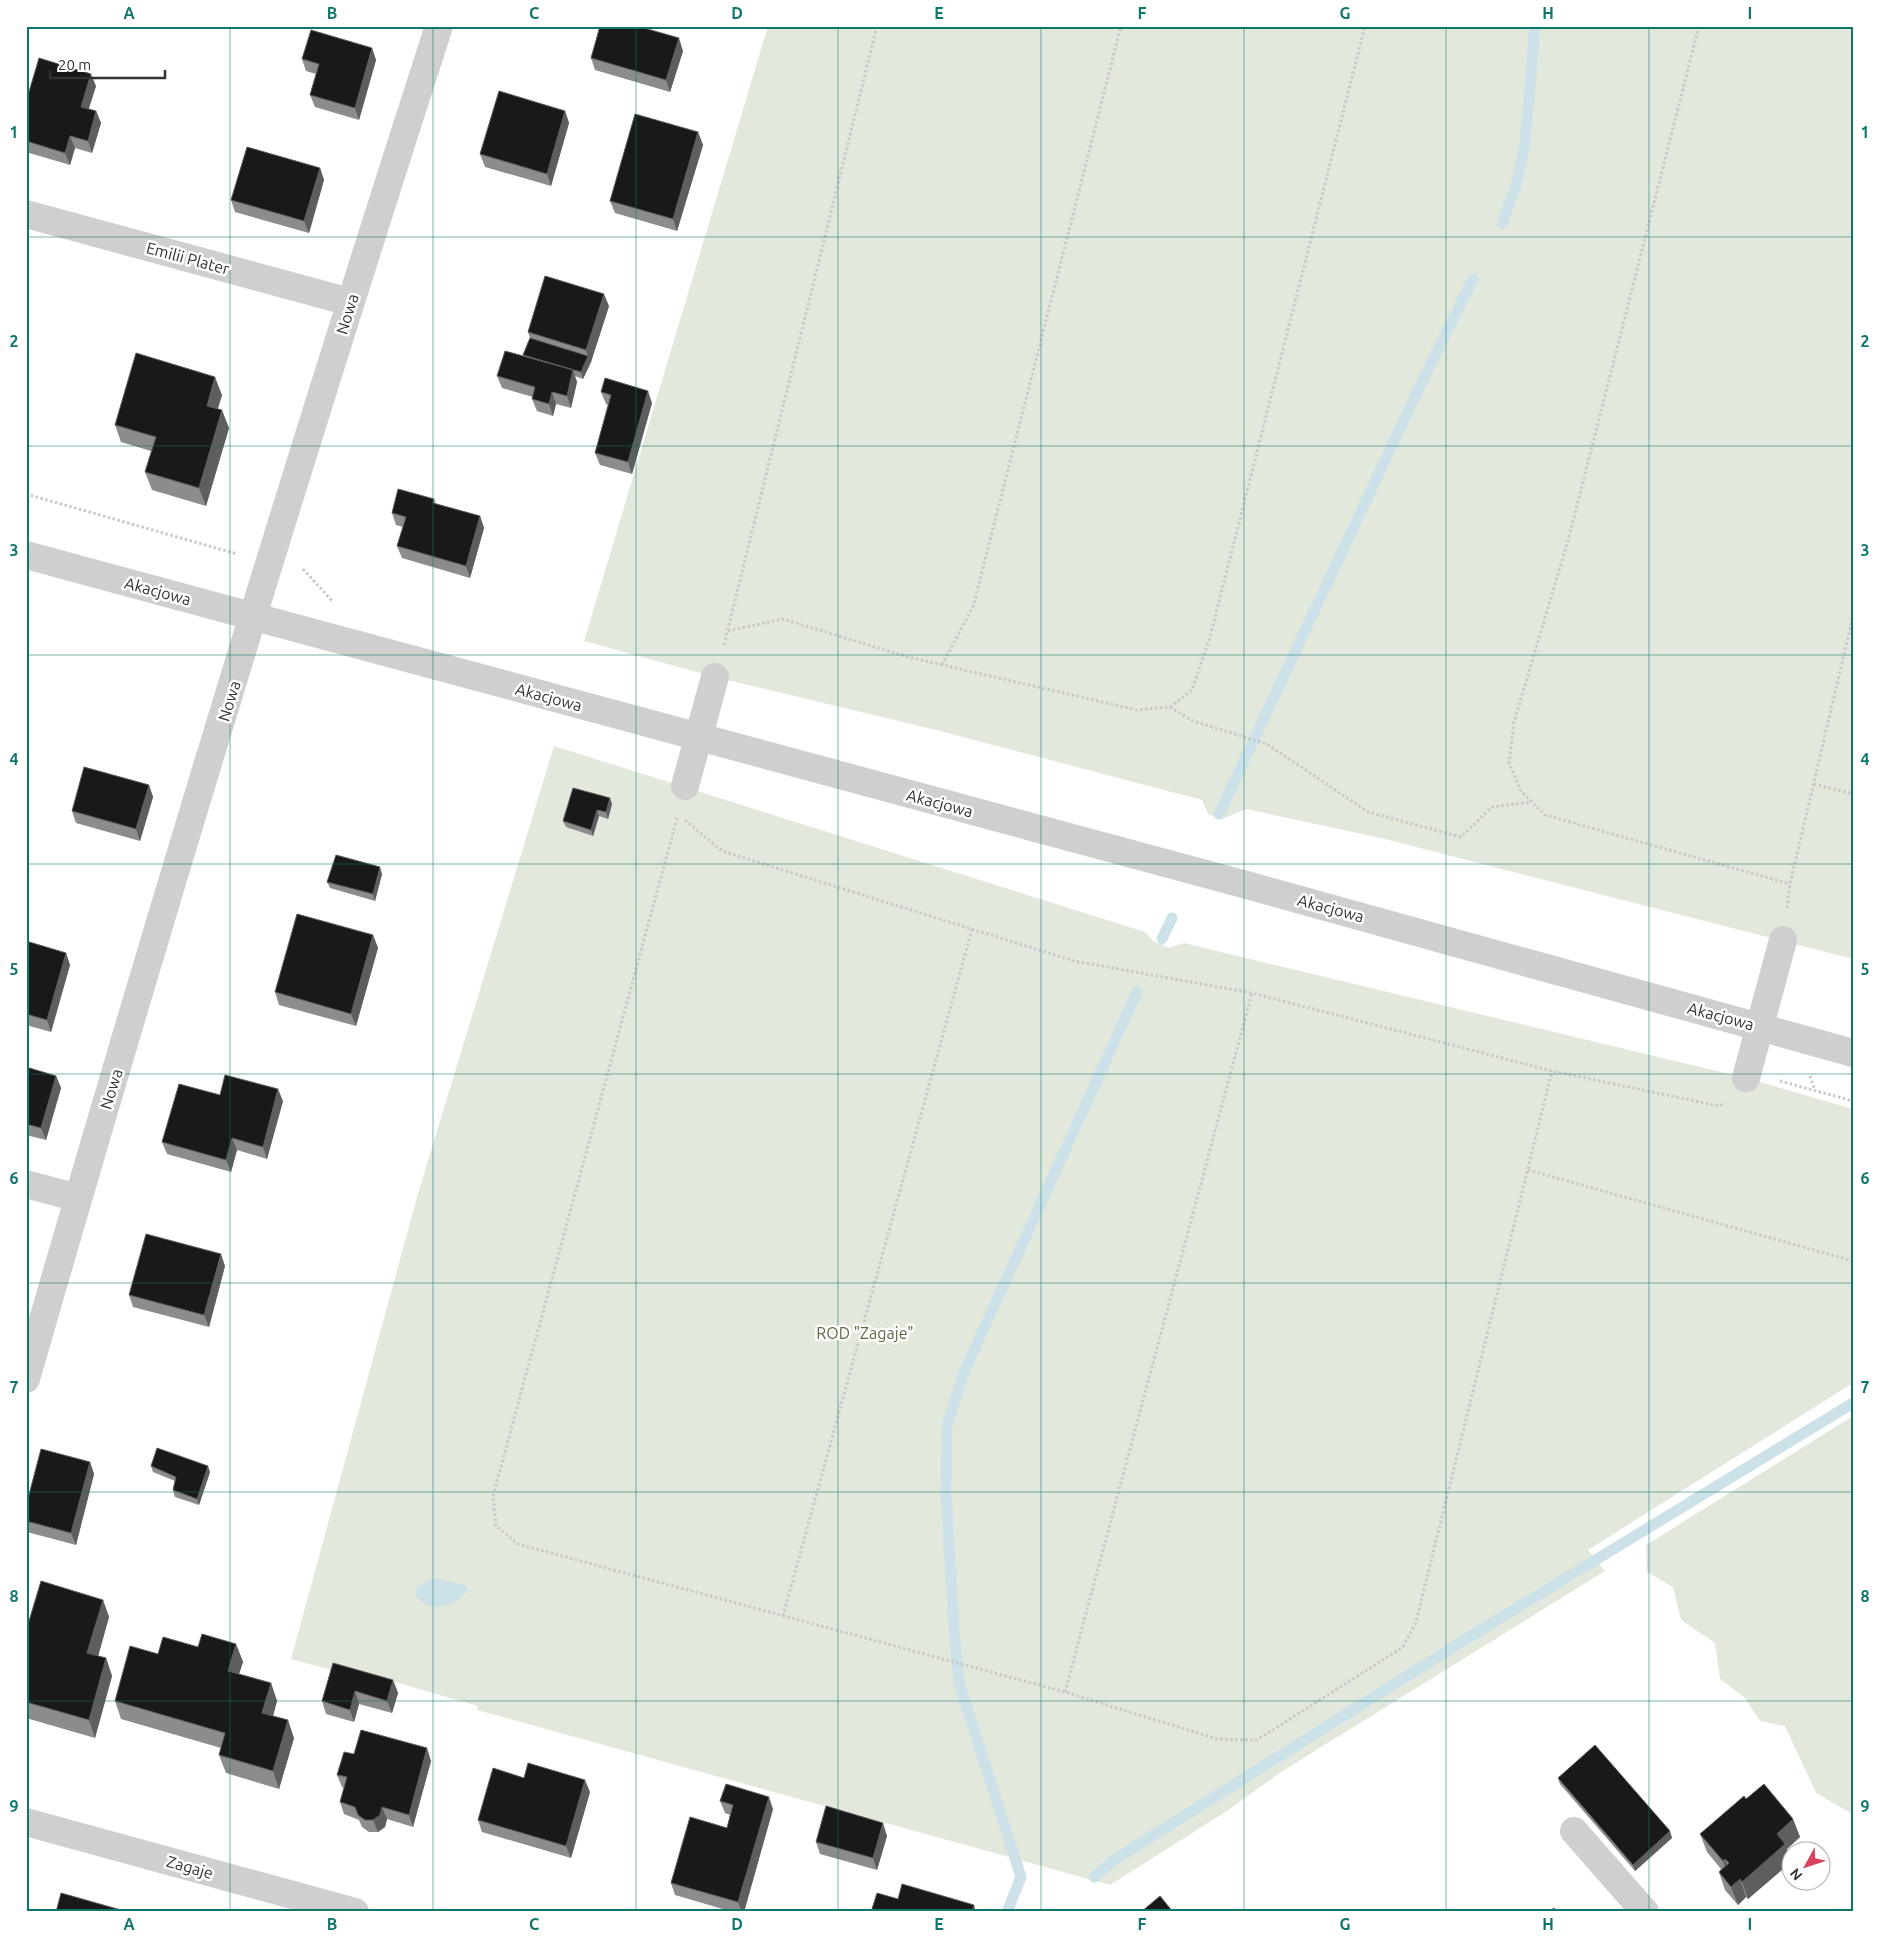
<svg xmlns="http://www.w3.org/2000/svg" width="1879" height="1938" font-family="Ubuntu,sans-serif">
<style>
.green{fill:#e3e8dc}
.water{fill:#cde1e9}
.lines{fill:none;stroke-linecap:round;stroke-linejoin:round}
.stream{stroke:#cde1e9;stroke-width:11}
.path{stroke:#c9c9c9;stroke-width:3;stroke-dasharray:2.5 2.5;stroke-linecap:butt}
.minor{stroke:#cfcfcf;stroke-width:28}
.wall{fill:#8c8c8c}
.shaded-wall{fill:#5e5e5e}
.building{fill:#191919;stroke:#5e5e5e}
.grid{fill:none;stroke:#0f766e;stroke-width:1;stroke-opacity:0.55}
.labels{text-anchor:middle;stroke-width:5;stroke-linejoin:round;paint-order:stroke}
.street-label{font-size:16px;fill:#323232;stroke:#fff}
.park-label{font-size:16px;fill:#596b42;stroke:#fff}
.neatline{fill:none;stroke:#0f766e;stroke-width:2}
.grid-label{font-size:16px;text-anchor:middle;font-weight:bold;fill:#0f766e}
</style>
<rect width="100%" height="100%" fill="#fff"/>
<g class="green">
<path d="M768,26H1853V959L1385,839L1246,809L1222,819L1208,814L1202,800L936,730L715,677L584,641Z"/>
<path d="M554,746L1145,932L1153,941L1169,948L1184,943L1746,1078L1853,1109V1383L1588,1550L1605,1571L1281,1772L1227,1811L1110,1885L477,1710L478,1706L336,1665L331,1670L291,1659L417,1197Z"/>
<path d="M1853,1416V1817L1852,1814L1816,1793L1785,1726L1760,1721L1745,1698L1720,1679L1715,1643L1681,1620L1673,1587L1647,1572L1646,1545Z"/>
</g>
<path class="water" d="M433,1578L465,1585L468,1590C456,1607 427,1616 415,1594L419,1586Z"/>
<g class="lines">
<g class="stream">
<path d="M1502,223L1516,186L1525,144L1535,26"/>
<path d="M1219,814L1417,392L1473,279"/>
<path d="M1162,939L1172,918"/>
<path d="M1094,1877L1114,1860L1466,1639L1853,1403"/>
<path d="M1007,1912L1021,1877L959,1683L955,1641L946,1495L947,1426L964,1372L1137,992"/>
</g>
<g class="path">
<path d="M1699,26L1569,537L1514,722L1509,763L1521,791L1545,815L1790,884"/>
<path d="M26,494L237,554"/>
<path d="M303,569L333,602"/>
<path d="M728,631L783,619L908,657L1137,710L1170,707L1192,690L1210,637L1365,26"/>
<path d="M724,645L877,26"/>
<path d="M942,665L973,607L1121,26"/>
<path d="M1170,707L1193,721L1267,744L1368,812L1461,837L1492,807L1531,802"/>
<path d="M1814,784L1853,794"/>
<path d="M677,818L493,1496L496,1526L518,1544L1065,1692L1217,1739L1257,1740L1403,1647L1416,1622L1552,1071"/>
<path d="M685,820L722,851L1074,961L1252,993L1552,1071L1719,1106L1725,1103"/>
<path d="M1787,908L1790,884L1853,616"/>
<path d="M1810,1076L1815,1090"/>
<path d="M1780,1081L1853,1101"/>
<path d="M1528,1170L1853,1261"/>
<path d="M783,1616L972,929"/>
<path d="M1065,1692L1252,993"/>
</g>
<g class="minor">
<path d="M26,214L350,302"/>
<path d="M26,555L1243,884L1853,1053"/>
<path d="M685,786L715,677"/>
<path d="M1746,1078L1783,940"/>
<path d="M26,1184L78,1198"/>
<path d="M26,1379C156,926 294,475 439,26"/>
<path d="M26,1822L355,1912"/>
<path d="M1574,1831L1645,1912"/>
</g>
</g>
<g class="wall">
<path d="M372,48L376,60L359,120L315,107L310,95L316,74L306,71L302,59Z"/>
<path d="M683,51L670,92L595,70L591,58Z"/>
<path d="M96,86L89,109L96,111L101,123L92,153L75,148L70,165L26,152V102Z"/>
<path d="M565,111L569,123L551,186L485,167L480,154Z"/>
<path d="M698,132L703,145L677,231L615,213L610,201Z"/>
<path d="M320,168L324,180L309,233L235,212L231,200Z"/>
<path d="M609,306L591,362L583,379L575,376L577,382L571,408L556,404L553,416L537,411L532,399L533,397L502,388L497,376L524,356L523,355L530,338L528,332Z"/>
<path d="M601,392L652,403L632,474L600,465L595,453L608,405L606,404Z"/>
<path d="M222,395L218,409L229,428L206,506L152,490L145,472L151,451L121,442L115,425Z"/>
<path d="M434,499L436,504L480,516L484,528L470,578L402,558L397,546L403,527L396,525L392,513Z"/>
<path d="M149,785L153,797L140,841L76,823L72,811Z"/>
<path d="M612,804L608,819L599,816L593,836L566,827L563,821Z"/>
<path d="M382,874L375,901L330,888L327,882Z"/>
<path d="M373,935L378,948L356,1026L279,1005L275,992Z"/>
<path d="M26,941L66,953L70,965L51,1032L26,1025Z"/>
<path d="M26,1067L56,1076L61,1088L46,1140L26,1135Z"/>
<path d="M220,1095L283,1101L267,1159L237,1150L231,1172L167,1154L162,1142Z"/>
<path d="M225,1266L209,1327L133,1307L129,1295Z"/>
<path d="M90,1462L94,1474L76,1545L27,1532L26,1529V1506Z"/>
<path d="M151,1466L210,1472L199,1505L175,1497L173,1490L175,1481L153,1472Z"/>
<path d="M103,1600L109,1617L98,1656L106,1658L112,1676L95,1738L26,1718V1631Z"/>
<path d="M236,1644L243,1662L239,1674L271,1683L277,1701L273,1716L294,1738L279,1789L226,1773L219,1755L221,1748L121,1719L115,1701L158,1654L198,1647Z"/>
<path d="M393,1680L398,1693L392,1713L359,1704L354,1722L326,1714L322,1701Z"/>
<path d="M354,1754L431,1761L413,1827L387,1819L385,1827L378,1832H369L362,1827L359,1820L344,1814L340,1802L344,1788L342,1787L337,1775Z"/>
<path d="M1558,1778L1672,1838L1635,1871L1560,1784Z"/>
<path d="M590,1792L571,1858L482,1832L478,1820Z"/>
<path d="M1746,1799L1793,1819L1800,1837L1787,1849L1791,1862L1748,1899L1746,1897L1738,1905L1725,1890L1719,1872L1721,1869L1707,1852L1700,1834Z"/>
<path d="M720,1801L773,1809L744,1912H733L675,1895L671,1883L727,1828L730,1815L725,1813Z"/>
<path d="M887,1836L877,1870L820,1854L816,1842Z"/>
</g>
<g class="shaded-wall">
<path d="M679,38L683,51L670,92L666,80Z"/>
<path d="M372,48L376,60L359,120L355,108Z"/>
<path d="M91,74L96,86L85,119L81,107Z"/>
<path d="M96,111L101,123L92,153L88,141Z"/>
<path d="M565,111L569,123L551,186L547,174Z"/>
<path d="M698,132L703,145L677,231L673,219Z"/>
<path d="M70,136L75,148L70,165L65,153Z"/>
<path d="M320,168L324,180L309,233L304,221Z"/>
<path d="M604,294L609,306L591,362L583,379L581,372L588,356L586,350Z"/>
<path d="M573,370L577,382L571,408L567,396Z"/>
<path d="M215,377L222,395L213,423L207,406Z"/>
<path d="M648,391L652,403L632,474L628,462Z"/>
<path d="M552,392L556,404L553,416L549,404Z"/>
<path d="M222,410L229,428L206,506L199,488Z"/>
<path d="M480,516L484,528L470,578L466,566Z"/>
<path d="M149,785L153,797L140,841L136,829Z"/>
<path d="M610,798L612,804L608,819L606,812Z"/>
<path d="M597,810L599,816L593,836L591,830Z"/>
<path d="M380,867L382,874L375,901L373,894Z"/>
<path d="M373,935L378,948L356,1026L351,1014Z"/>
<path d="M66,953L70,965L51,1032L47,1020Z"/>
<path d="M56,1076L61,1088L46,1140L41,1128Z"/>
<path d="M278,1089L283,1101L267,1159L263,1147Z"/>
<path d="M232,1138L237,1150L231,1172L226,1160Z"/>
<path d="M221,1254L225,1266L209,1327L204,1315Z"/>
<path d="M90,1462L94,1474L76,1545L71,1533Z"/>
<path d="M208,1466L210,1472L199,1505L197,1499Z"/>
<path d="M103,1600L109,1617L94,1671L87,1653Z"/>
<path d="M236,1644L243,1662L234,1689L228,1671Z"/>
<path d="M106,1658L112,1676L95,1738L89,1720Z"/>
<path d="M393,1680L398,1693L392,1713L387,1701Z"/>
<path d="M271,1683L277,1701L269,1730L262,1713Z"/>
<path d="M355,1691L359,1704L354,1722L350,1710Z"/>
<path d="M288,1720L294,1738L279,1789L273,1771Z"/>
<path d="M427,1748L431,1761L413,1827L409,1815Z"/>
<path d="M585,1780L590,1792L571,1858L566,1846Z"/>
<path d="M769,1797L773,1809L744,1912H742L738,1902Z"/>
<path d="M382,1807L387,1819L385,1827L378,1832L373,1820Z"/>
<path d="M1793,1819L1800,1837L1787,1849L1791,1862L1748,1899L1742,1882L1777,1834Z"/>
<path d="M883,1823L887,1836L877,1870L873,1858Z"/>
<path d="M1670,1831L1672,1838L1635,1871L1633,1865Z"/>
<path d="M1725,1859L1732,1877L1729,1879L1723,1861Z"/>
<path d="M1740,1879L1746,1897L1738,1905L1731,1887Z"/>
<path d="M974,1905L976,1912H972Z"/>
</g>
<g class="building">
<path d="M600,26H637L679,38L666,80L591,58Z"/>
<path d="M311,30L372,48L355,108L310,95L319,64L302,59Z"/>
<path d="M39,58L91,74L81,107L96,111L88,141L70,136L65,153L26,141V102Z"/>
<path d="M499,91L565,111L547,174L480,154Z"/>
<path d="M635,114L698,132L673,219L610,201Z"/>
<path d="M247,147L320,168L304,221L231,200Z"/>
<path d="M545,276L604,294L586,350L528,332Z"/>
<path d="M530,338L588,356L581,372L523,355Z"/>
<path d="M505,351L573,370L567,396L552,392L549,404L532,399L535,387L497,376Z"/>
<path d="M136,353L215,377L207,406L222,410L199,488L145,472L156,437L115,425Z"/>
<path d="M605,378L648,391L628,462L595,453L611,395L601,392Z"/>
<path d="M398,489L434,499L433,503L480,516L466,566L397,546L406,517L392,513Z"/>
<path d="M84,767L149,785L136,829L72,811Z"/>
<path d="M573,788L610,798L606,812L597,810L591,830L563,821Z"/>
<path d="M336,855L380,867L373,894L327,882Z"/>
<path d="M297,914L373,935L351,1014L275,992Z"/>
<path d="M26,941L66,953L47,1020L26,1014Z"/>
<path d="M26,1067L56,1076L41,1128L26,1124Z"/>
<path d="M225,1075L278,1089L263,1147L232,1138L226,1160L162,1142L179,1084L220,1095Z"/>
<path d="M146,1234L221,1254L204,1315L129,1295Z"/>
<path d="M157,1448L208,1466L197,1499L173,1490L176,1477L151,1466Z"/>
<path d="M41,1449L90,1462L71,1533L26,1521V1506Z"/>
<path d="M41,1581L103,1600L87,1653L106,1658L89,1720L26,1702V1631Z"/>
<path d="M202,1634L236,1644L228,1671L271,1683L262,1713L288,1720L273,1771L219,1755L225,1733L115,1701L130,1646L158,1654L163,1637L198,1647Z"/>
<path d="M333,1663L393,1680L387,1701L355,1691L350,1710L322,1701Z"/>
<path d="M361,1730L427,1748L409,1815L382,1807L380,1815L373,1820H365L358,1815L355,1807L340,1802L347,1777L337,1775L344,1752L354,1754Z"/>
<path d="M1595,1745L1670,1831L1633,1865L1558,1778Z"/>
<path d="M528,1763L585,1780L566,1846L478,1820L493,1768L524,1778Z"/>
<path d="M726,1784L769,1797L738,1902L671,1883L690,1817L727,1828L733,1805L720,1801Z"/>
<path d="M1764,1784L1793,1819L1777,1834L1785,1844L1742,1882L1740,1879L1731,1887L1719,1872L1729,1863L1725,1859L1723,1861L1700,1834L1744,1796L1746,1799Z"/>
<path d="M826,1806L883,1823L873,1858L816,1842Z"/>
<path d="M902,1884L974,1905L972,1912H871L877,1893L898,1899Z"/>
<path d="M61,1893L128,1912H56Z"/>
<path d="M1160,1896L1173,1912H1141Z"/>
<path d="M1554,1908L1558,1912H1549Z"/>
</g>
<path class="grid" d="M230,26V1912M433,26V1912M636,26V1912M838,26V1912M1041,26V1912M1244,26V1912M1446,26V1912M1649,26V1912M26,237H1853M26,446H1853M26,655H1853M26,864H1853M26,1074H1853M26,1283H1853M26,1492H1853M26,1701H1853"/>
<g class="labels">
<g class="street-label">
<text transform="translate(188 258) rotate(15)" y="6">Emilii Plater</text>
<text transform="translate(347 314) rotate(-73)" y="6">Nowa</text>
<text transform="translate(158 591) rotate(15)" y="6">Akacjowa</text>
<text transform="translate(549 697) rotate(15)" y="6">Akacjowa</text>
<text transform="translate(229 701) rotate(-73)" y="6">Nowa</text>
<text transform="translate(940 803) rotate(15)" y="6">Akacjowa</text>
<text transform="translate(1331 908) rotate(15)" y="6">Akacjowa</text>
<text transform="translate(1721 1016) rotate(15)" y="6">Akacjowa</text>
<text transform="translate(111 1089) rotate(-73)" y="6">Nowa</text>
<text transform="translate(190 1867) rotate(16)" y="6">Zagaje</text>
</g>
<g class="park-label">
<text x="865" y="1339">ROD "Zagaje"</text>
</g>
</g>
<rect width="1879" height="1938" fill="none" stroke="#ffffff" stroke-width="55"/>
<g transform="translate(1806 1866) rotate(230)"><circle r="24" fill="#ffffff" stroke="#adadad"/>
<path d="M0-4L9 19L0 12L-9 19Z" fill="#d8445d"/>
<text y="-8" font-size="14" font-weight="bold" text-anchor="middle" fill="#323232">N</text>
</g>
<path d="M50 70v8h115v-8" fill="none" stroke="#323232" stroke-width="2.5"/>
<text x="58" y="70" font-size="15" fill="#323232" stroke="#ffffff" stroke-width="4" paint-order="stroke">20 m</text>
<rect x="28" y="28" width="1824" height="1882" class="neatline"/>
<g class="grid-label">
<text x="129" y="19">A</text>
<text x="332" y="19">B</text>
<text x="534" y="19">C</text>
<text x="737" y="19">D</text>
<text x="939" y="19">E</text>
<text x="1142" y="19">F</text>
<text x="1345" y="19">G</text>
<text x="1548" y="19">H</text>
<text x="1750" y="19">I</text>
<text x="14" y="138">1</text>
<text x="1865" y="138">1</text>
<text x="14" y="347">2</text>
<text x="1865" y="347">2</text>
<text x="14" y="556">3</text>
<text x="1865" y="556">3</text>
<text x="14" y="765">4</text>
<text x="1865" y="765">4</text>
<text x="14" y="975">5</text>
<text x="1865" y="975">5</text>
<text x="14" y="1184">6</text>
<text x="1865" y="1184">6</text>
<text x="14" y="1393">7</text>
<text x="1865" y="1393">7</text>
<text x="14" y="1602">8</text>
<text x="1865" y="1602">8</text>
<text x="14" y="1812">9</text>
<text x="1865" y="1812">9</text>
<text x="129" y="1930">A</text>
<text x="332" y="1930">B</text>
<text x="534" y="1930">C</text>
<text x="737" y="1930">D</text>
<text x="939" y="1930">E</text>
<text x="1142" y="1930">F</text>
<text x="1345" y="1930">G</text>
<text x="1548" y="1930">H</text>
<text x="1750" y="1930">I</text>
</g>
</svg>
